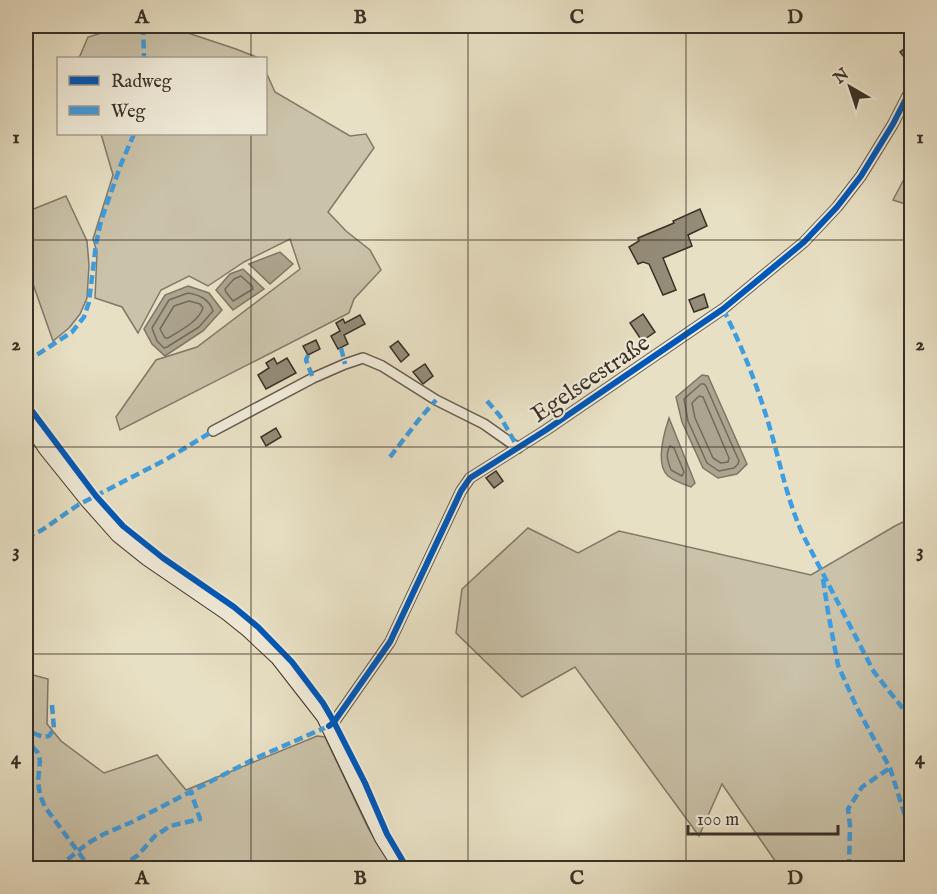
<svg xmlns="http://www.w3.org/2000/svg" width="937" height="894" font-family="'IM FELL English',serif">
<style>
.green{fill:#cac2a9;stroke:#817968;stroke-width:1.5}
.water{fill:#aca48e;stroke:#7e7664;stroke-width:1.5}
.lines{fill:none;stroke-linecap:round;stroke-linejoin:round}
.shore{stroke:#726a5a;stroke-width:1.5}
.building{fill:#948c78;stroke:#383026;stroke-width:1.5}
.street-casing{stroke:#645c4e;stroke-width:12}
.secondary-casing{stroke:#383026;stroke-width:16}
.street{stroke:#f0ebd9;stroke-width:9}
.secondary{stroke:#f0ebd9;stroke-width:14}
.quiet{stroke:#3e9de0;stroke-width:4.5;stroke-dasharray:9 4.5;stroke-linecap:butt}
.cycleway-casing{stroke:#f0ebd9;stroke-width:10}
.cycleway{stroke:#0057b8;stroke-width:6}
.grid{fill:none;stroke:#383026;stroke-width:1.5;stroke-opacity:0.55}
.labels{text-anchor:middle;stroke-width:4.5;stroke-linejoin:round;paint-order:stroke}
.street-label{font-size:24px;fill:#383026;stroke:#f0ebd9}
.neatline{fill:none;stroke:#383026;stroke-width:2}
.grid-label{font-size:20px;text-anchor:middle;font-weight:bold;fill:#383026}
</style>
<rect width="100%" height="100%" fill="#e8e0c4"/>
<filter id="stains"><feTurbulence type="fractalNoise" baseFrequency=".00333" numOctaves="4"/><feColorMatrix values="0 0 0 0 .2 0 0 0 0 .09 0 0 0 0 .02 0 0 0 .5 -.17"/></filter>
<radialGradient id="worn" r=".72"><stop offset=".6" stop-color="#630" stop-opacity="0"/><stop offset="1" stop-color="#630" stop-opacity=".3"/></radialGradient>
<g class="green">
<path d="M125,26H167L236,49L259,58H79L88,37Z"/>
<path d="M266,72L275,92L350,136L366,134L374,148L328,212L346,231L370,250L381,270L354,299L349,313L120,430L116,417L156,360L197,347L300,269L290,239L244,262L208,286L189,276L161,290L138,333L122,307L95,298L97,252L93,239L113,175L101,134H266Z"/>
<path d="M911,166V206L893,200Z"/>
<path d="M66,196L87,241L89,265L87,298L80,314L69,328L53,341L26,264V212Z"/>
<path d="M911,518V868H780L722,784L699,836L575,667L522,697L456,633L462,589L528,528L578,553L619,531L811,575L895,526Z"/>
<path d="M26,673L48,679L47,724L61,741L104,773L157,755L186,790L317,736L325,737L368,828L393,868H26Z"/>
</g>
<g class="water">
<path d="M280,252L293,264L270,284L249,264Z"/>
<path d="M243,269L264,289L233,310L216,290L230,274Z"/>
<path d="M188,286L209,293L222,310L203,331L165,356L152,344L144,329L165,295Z"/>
<path d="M702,375L708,376L747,464L737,474L718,478L703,468L682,422L676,397Z"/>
<path d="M669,418L695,483L691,487C683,484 674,481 668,476C655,464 664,433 669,418Z"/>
</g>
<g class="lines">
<g class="shore">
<path d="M241,276L252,286L253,289L233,301L226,292L225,289L234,279Z"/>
<path d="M188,293C200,295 209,299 213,311L199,327L167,347L164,348L157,341L152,328L169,300Z"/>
<path d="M189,301L200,304L203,308C198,322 181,330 168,338H165L160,329L174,306Z"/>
<path d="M701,384H704L706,386L739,461L738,464L734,468L719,471L707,463L688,421L684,399Z"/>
<path d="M699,396L703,397L729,458L728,462L721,463L713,458L695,418L692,403Z"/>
<path d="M670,446L674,448L684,472L682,476L671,470C668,462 665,454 670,446Z"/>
</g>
</g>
<g class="building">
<path d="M912,43V67L900,52Z"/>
<path d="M700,209L707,226L688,235L692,246L663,258L676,290L663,295L649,264L643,262L638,264L629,247L639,241L638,238L674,223L673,221Z"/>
<path d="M704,294L708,307L694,312L689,300Z"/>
<path d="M643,314L655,332L642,341L630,323Z"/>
<path d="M360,315L365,324L344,335L348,344L338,349L331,336L340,331L336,323L343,319L345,323Z"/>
<path d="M316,340L320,349L308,355L303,346Z"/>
<path d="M398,341L409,355L401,362L390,347Z"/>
<path d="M274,358L277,364L287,358L296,373L266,389L258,375L269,368L266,363Z"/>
<path d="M425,364L433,376L423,384L413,372Z"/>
<path d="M276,428L281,437L266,446L261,437Z"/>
<path d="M496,471L503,481L494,488L486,478Z"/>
</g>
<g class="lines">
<g class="street-casing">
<g id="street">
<path d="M213,431L313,378L345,364L363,358L382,366L436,400L484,424L518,448"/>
<path d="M329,726L334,722L390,642L461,491L470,478L546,430L723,309L804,242L837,207L861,176L893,124L912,87"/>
</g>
</g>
<g class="secondary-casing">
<path id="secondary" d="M26,419L46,449L87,500L118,535L148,559L227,613L247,629L278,658L324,717L382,838L401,868"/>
</g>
<use href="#street" class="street"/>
<use href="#secondary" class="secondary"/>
<g class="quiet">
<path d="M143,26L144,58"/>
<path d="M723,309C742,346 757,385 769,425C780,462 787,500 803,535L874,672L912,720"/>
<path d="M341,348L345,364"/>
<path d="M308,355L306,360L313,378"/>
<path d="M26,362L72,332L84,317L89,302L96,244L101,221L121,164L134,134"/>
<path d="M487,401L500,416L518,448"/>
<path d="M390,457L421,417L436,400"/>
<path d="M26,538L42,530L78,505L167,459L213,431"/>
<path d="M823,579L828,612L838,665L857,708L890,768L907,822L906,868"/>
<path d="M52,705L54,729L49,736L43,737L33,733L27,738L28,742L38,753L40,761L38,782L40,795L45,807L90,868"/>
<path d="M57,868L88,843L104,834L132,822L256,758L329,726"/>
<path d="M120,868L138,855L155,836L170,826L200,819L191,792"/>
<path d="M849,868L850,826L848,809L862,787L890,768"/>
</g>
<g class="cycleway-casing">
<g id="cycleway">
<path d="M26,403L96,496L123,526L163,558L234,607L258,627L292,662L323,703L334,722L365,783L387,834L407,868"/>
<path d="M329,726L334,722L390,642L461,491L470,478L546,430L723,309L804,242L837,207L861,176L893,124L912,87"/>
</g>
</g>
<use href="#cycleway" class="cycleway"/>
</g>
<path class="grid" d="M251,26V58M468,26V868M686,26V868M251,134V868M26,240H912M26,447H912M26,654H912"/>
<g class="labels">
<g class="street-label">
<text transform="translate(590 378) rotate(-34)" y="8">Egelseestraße</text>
</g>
</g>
<rect width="937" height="894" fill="none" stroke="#e8e0c4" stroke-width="66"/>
<rect x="57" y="57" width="210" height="78" fill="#f0ebd9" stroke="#a6a091" stroke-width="1.5"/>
<rect x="69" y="76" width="30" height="9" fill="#0057b8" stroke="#a6a091" stroke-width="1.5"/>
<text x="111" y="87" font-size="18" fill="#383026">Radweg</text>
<rect x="69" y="106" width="30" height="9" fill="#3e9de0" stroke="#a6a091" stroke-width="1.5"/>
<text x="111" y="117" font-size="18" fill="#383026">Weg</text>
<g transform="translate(850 87) rotate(321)" stroke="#f0ebd9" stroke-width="4.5" paint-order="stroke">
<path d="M0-4.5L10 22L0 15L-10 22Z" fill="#383026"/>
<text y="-9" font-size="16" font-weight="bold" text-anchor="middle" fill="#383026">N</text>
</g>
<path d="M688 825v9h150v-9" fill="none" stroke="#383026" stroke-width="3"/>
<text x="697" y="825" font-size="18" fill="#383026" stroke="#f0ebd9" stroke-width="4.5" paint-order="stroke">100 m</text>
<rect x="33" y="33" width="871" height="828" class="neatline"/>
<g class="grid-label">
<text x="142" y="23">A</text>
<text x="360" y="23">B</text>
<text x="577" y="23">C</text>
<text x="795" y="23">D</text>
<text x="16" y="143">1</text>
<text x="920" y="143">1</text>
<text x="16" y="350">2</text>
<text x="920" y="350">2</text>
<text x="16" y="557">3</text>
<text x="920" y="557">3</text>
<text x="16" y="764">4</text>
<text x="920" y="764">4</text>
<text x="142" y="884">A</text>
<text x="360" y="884">B</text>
<text x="577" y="884">C</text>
<text x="795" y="884">D</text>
</g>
<rect width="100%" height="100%" filter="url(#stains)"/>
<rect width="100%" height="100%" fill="url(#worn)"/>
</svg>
